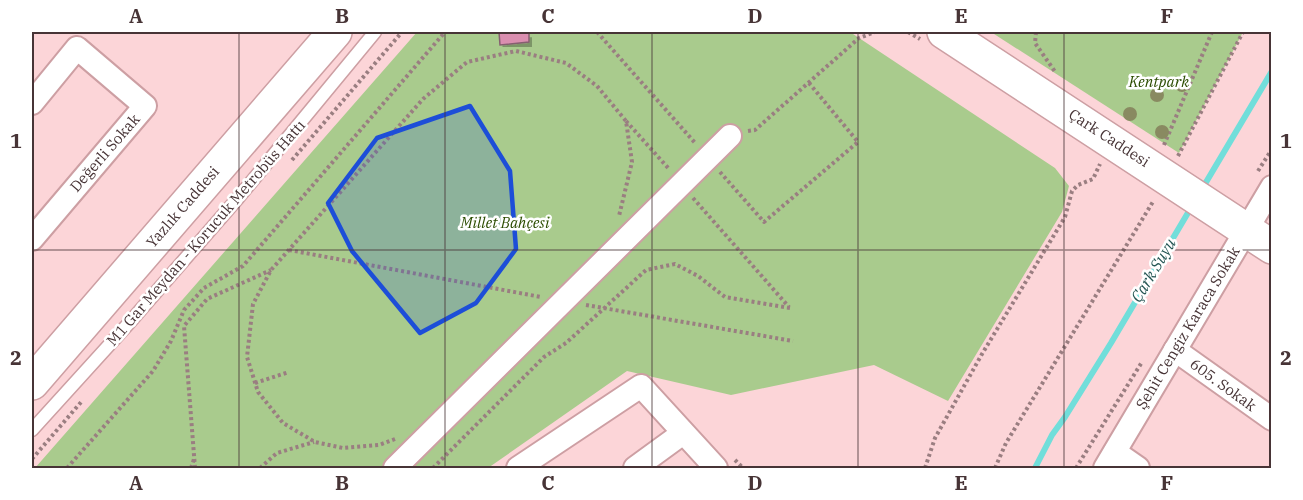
<svg xmlns="http://www.w3.org/2000/svg" width="1303" height="500" font-family="'IBM Plex Serif',serif">
<style>
.green{fill:#a9cb8d}
.lines{fill:none;stroke-linecap:round;stroke-linejoin:round}
.stream{stroke:#71deda;stroke-width:6}
.building{fill:#da8eaf;stroke:#865f70;stroke-width:1.5;filter:url(#shadow)}
.lane-casing{stroke:#cd9fa3;stroke-width:15}
.street-casing{stroke:#cd9fa3;stroke-width:26}
.secondary-casing{stroke:#cd9fa3;stroke-width:36}
.path{stroke:#9a7e81;stroke-width:4;stroke-dasharray:3 3;stroke-linecap:butt}
.lane{stroke:#fff;stroke-width:12}
.street{stroke:#fff;stroke-width:22}
.secondary{stroke:#fff;stroke-width:33}
.tree{fill:#898a61}
.marked{fill:#1d4ed8;fill-opacity:0.2;stroke:#1d4ed8;stroke-width:4.5;stroke-linejoin:round}
.grid{fill:none;stroke:#473436;stroke-width:1.5;stroke-opacity:0.55}
.labels{text-anchor:middle;stroke-width:5;stroke-linejoin:round;paint-order:stroke}
.park-label{font-size:15px;font-style:italic;fill:#2b4c00;stroke:#fff}
.street-label{font-size:15px;fill:#473436;stroke:#fff}
.water-label{font-size:16px;font-style:italic;fill:#255654;stroke:#fff}
.neatline{fill:none;stroke:#473436;stroke-width:2}
.grid-label{font-size:20px;text-anchor:middle;font-weight:bold;fill:#473436}
</style>
<defs>
<filter id="shadow"><feDropShadow dx="3.5" dy="6" stdDeviation="0" flood-color="#0004"/></filter>
</defs>
<rect width="100%" height="100%" fill="#fcd5d8"/>
<g class="green">
<path d="M417,32H850L1055,168L1069,186L1062,212L948,401L874,365L731,395L627,371L488,468H35Z"/>
<path d="M991,32H1243L1179,153Z"/>
</g>
<g class="lines">
<g class="stream">
<path d="M1202,189L1272,71"/>
<path d="M1035,468L1052,435L1065,417L1111,343L1192,206"/>
</g>
</g>
<path class="building" d="M499,32H529V42L500,45Z"/>
<g class="lines">
<g class="lane-casing">
<path id="lane" d="M32,430L130,322L238,198L375,32"/>
</g>
<g class="street-casing">
<g id="street">
<path d="M32,103L77,48L145,106L32,239"/>
<path d="M1175,350L1272,419"/>
<path d="M1115,452L1138,468"/>
<path d="M395,468L730,136"/>
<path d="M518,468L641,386L716,468"/>
<path d="M635,468L683,433"/>
<path d="M1105,468L1272,187"/>
</g>
</g>
<g class="secondary-casing">
<g id="secondary">
<path d="M944,32L1272,247"/>
<path d="M32,383L335,32"/>
</g>
</g>
<g class="path">
<path d="M597,32L696,144"/>
<path d="M908,32L920,39"/>
<path d="M1036,32L1035,43L1056,73"/>
<path d="M626,121L669,169"/>
<path d="M748,131L755,130L859,38L875,32"/>
<path d="M1164,145L1212,32"/>
<path d="M1178,156L1243,32"/>
<path d="M292,160L402,32"/>
<path d="M1258,171L1272,149"/>
<path d="M720,172L764,222L858,142L809,83"/>
<path d="M693,198L789,307"/>
<path d="M289,250L541,297"/>
<path d="M586,305L793,341"/>
<path d="M255,383L289,372"/>
<path d="M395,439L379,445L343,448L315,442L283,423L258,392L247,357L253,304L271,270L423,99L467,62L516,51L566,63L597,86L626,121L632,162L619,216"/>
<path d="M32,459L82,401"/>
<path d="M735,460L743,468"/>
<path d="M67,468L153,371L171,341L184,310L204,288L243,266L445,32"/>
<path d="M191,468L194,459"/>
<path d="M195,468L184,326L207,299L271,270"/>
<path d="M260,468L277,453L314,442"/>
<path d="M433,468L544,357L566,343L646,270L675,264L698,276L725,297L790,308"/>
<path d="M925,468L935,438L982,354L1065,217L1072,191L1078,185L1093,179L1100,164"/>
<path d="M995,468L1006,443L1154,200"/>
<path d="M1076,468L1142,362"/>
</g>
<use href="#lane" class="lane"/>
<use href="#street" class="street"/>
<use href="#secondary" class="secondary"/>
</g>
<g class="tree">
<circle cx="1182" cy="85" r="7"/>
<circle cx="1157" cy="95" r="7"/>
<circle cx="1130" cy="114" r="7"/>
<circle cx="1162" cy="132" r="7"/>
</g>
<path class="marked" d="M470,106L510,171L516,249L476,303L420,333L352,251L328,203L377,138Z"/>
<path class="grid" d="M239,32V468M445,32V468M652,32V468M858,32V468M1064,32V468M32,250H1272"/>
<g class="labels">
<g class="park-label">
<text x="1159" y="87">Kentpark</text>
<text x="505" y="228">Millet Bahçesi</text>
</g>
<g class="street-label">
<text transform="translate(1109 138) rotate(33)" y="5">Çark Caddesi</text>
<text transform="translate(105 153) rotate(-49)" y="5">Değerli Sokak</text>
<text transform="translate(183 207) rotate(-49)" y="5">Yazlık Caddesi</text>
<text transform="translate(206 233) rotate(-49)" y="5">M1 Gar Meydan - Korucuk Metrobüs Hattı</text>
<text transform="translate(1188 328) rotate(-59)" y="5">Şehit Cengiz Karaca Sokak</text>
<text transform="translate(1223 385) rotate(36)" y="5">605. Sokak</text>
</g>
<g class="water-label">
<text transform="translate(1153 270) rotate(-59)" y="6">Çark Suyu</text>
</g>
</g>
<rect width="1303" height="500" fill="none" stroke="#ffffff" stroke-width="66"/>
<rect x="33" y="33" width="1237" height="434" class="neatline"/>
<g class="grid-label">
<text x="136" y="23">A</text>
<text x="342" y="23">B</text>
<text x="548" y="23">C</text>
<text x="755" y="23">D</text>
<text x="961" y="23">E</text>
<text x="1167" y="23">F</text>
<text x="16" y="148">1</text>
<text x="1286" y="148">1</text>
<text x="16" y="365">2</text>
<text x="1286" y="365">2</text>
<text x="136" y="490">A</text>
<text x="342" y="490">B</text>
<text x="548" y="490">C</text>
<text x="755" y="490">D</text>
<text x="961" y="490">E</text>
<text x="1167" y="490">F</text>
</g>
</svg>
